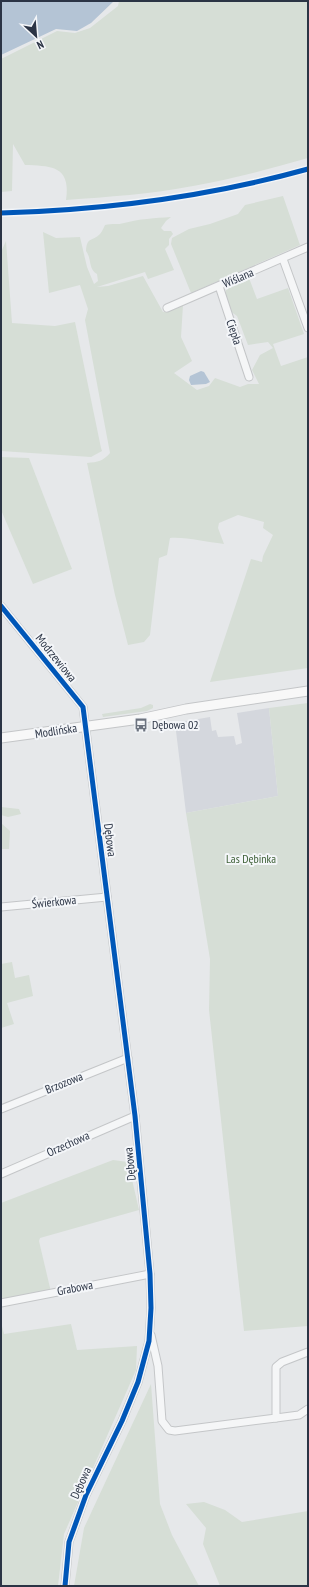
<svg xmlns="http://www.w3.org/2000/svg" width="309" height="1587" font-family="'PT Sans Narrow',sans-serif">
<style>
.built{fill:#d4d7dd}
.green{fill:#d6ded6}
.water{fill:#b4c4d5}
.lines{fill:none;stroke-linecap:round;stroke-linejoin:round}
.minor-casing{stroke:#c4c6c8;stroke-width:9}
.secondary-casing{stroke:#c4c6c8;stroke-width:11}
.minor{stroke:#f5f6f7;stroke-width:7}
.secondary{stroke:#f8f8f8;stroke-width:9}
.cycleway-casing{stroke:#f4f6f9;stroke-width:8}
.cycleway{stroke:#0057b8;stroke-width:5}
.labels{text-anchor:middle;stroke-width:4;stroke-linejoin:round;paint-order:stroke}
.street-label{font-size:12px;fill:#2b3445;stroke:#f4f6f9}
.poi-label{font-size:12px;fill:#2b3445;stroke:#f4f6f9;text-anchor:start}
.park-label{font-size:12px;fill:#3f6138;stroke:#f4f6f9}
</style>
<rect width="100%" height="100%" fill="#e6e8ea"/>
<path class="built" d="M269,708L278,796L186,813L175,723L210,717L212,731L216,730L218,737L234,736L236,745L242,743L237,713Z"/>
<g class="green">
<path d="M119,1H308V158C270,169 232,179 193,186C151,194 108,197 66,200C71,166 52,166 25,165L13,144L12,191L1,192V59L57,31L75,33L90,28L118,6Z"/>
<path d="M283,196L300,245L191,293L171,244L172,238L189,229L210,224L238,214L245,205Z"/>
<path d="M171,217L166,221L161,228L164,231H171L173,234L169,239V245L165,249L174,270L148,279L145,272L97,287L108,286L143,276L163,312L183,305L181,337L192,361L174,373L197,390L209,386L215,378L240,387L248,384H259L252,370L260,355L273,348L268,342L248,345L237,316L230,311L225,293L227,288L249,278L257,299L288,288L304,334L273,344L281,366L308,357V668L210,682L251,559L262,562L263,556L273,535L263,528L264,522L238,515L219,523L218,528L224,544C205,542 188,537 170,538L167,555L159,558L150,635L144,642L128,645L115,595L87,463C98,462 103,461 110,453L85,320L88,309L80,285L49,293L43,232L56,238L80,237L87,267L94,284L98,281L97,274C88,269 92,259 86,251C87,236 92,242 100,234C102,232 104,227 105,225C112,223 118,225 124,223C139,219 155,218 171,217Z"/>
<path d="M6,241L12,323L55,326L75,322L101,448L102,451L91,457L1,451V252Z"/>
<path d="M1,457L29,458L72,569L33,584L1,510Z"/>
<path d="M308,703V1326L244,1331L209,1010L210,959L186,813L278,796L269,708Z"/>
<path d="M150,704L153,705V708L147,711L103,717L102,714L141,708Z"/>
<path d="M1,807L19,809L21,814L8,817L1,815Z"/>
<path d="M1,823L10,831L9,849H1Z"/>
<path d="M12,962L15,978L29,975L33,996L7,1003L14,1024L1,1028V964Z"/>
<path d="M113,1160L128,1162L139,1210L40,1238L39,1241L51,1292L1,1300V1203Z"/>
<path d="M1,1322L4,1334L71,1324L77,1350L137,1346L136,1370L64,1534L58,1586H1Z"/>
<path d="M151,1384L160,1504L172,1535L199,1586H74L84,1528Z"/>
<path d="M204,1502L225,1510L242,1522L308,1511V1586H220L203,1544L206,1528L186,1504Z"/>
</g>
<g class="water">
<path d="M1,1H114L91,23L77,31L56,29L1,55Z"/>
<path d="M201,371L204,372L210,382L206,384L191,385L189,380L190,376Z"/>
</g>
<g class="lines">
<g class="minor-casing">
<g id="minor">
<path d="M283,259L308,328"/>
<path d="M219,286L249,377"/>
<path d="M167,308L308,247"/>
<path d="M1,606L83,707L135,1116L150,1274L151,1308L149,1341L138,1382L122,1421L86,1495L69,1542L65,1586"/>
<path d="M1,907L107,897"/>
<path d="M1,1109L128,1058"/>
<path d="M1,1174L135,1116"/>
<path d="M1,1303L150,1274"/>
<path d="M151,1335L158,1366L162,1421L169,1430L175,1431L276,1418V1367L282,1362L308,1352"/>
<path d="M276,1418L299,1415L308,1409"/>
</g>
</g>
<g class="secondary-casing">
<path id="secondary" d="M1,738L140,719L186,709L308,691"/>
</g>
<use href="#minor" class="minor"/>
<use href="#secondary" class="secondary"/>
<g class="cycleway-casing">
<g id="cycleway">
<path d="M1,213C106,210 207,197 308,169"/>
<path d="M1,606L83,707L135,1116L150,1274L151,1308L149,1341L138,1382L122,1421L86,1495L69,1542L65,1586"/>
</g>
</g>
<use href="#cycleway" class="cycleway"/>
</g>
<defs>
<g id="bus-bare" transform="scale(1.08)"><path d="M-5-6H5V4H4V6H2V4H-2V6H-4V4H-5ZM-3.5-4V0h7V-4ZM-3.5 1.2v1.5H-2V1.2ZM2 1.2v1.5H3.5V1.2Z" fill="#6c737f" stroke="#f4f6f9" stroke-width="2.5" paint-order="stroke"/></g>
</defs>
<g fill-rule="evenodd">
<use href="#bus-bare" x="141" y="725"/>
</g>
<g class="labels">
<g class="street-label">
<text transform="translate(238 278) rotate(-23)" y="4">Wiślana</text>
<text transform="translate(234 332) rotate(71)" y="4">Ciepła</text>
<text transform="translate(56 658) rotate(51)" y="4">Modrzewiowa</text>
<text transform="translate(56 731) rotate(-9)" y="4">Modlińska</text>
<text transform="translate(110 840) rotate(83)" y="4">Dębowa</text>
<text transform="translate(54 902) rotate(-6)" y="4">Świerkowa</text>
<text transform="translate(64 1083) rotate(-22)" y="4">Brzozowa</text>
<text transform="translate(68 1144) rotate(-24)" y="4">Orzechowa</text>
<text transform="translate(130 1164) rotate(-96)" y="4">Dębowa</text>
<text transform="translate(75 1288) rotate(-11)" y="4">Grabowa</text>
<text transform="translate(81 1483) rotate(-66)" y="4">Dębowa</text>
</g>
<g class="poi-label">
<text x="152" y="729">Dębowa 02</text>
</g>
<g class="park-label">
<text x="251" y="863">Las Dębinka</text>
</g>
</g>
<rect width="309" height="1587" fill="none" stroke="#2b3445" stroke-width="4"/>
<g transform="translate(36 36) rotate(154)" stroke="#f4f6f9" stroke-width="3" paint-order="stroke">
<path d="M0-3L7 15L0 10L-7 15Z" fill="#2b3445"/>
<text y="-6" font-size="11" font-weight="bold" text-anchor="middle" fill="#2b3445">N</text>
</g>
</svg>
